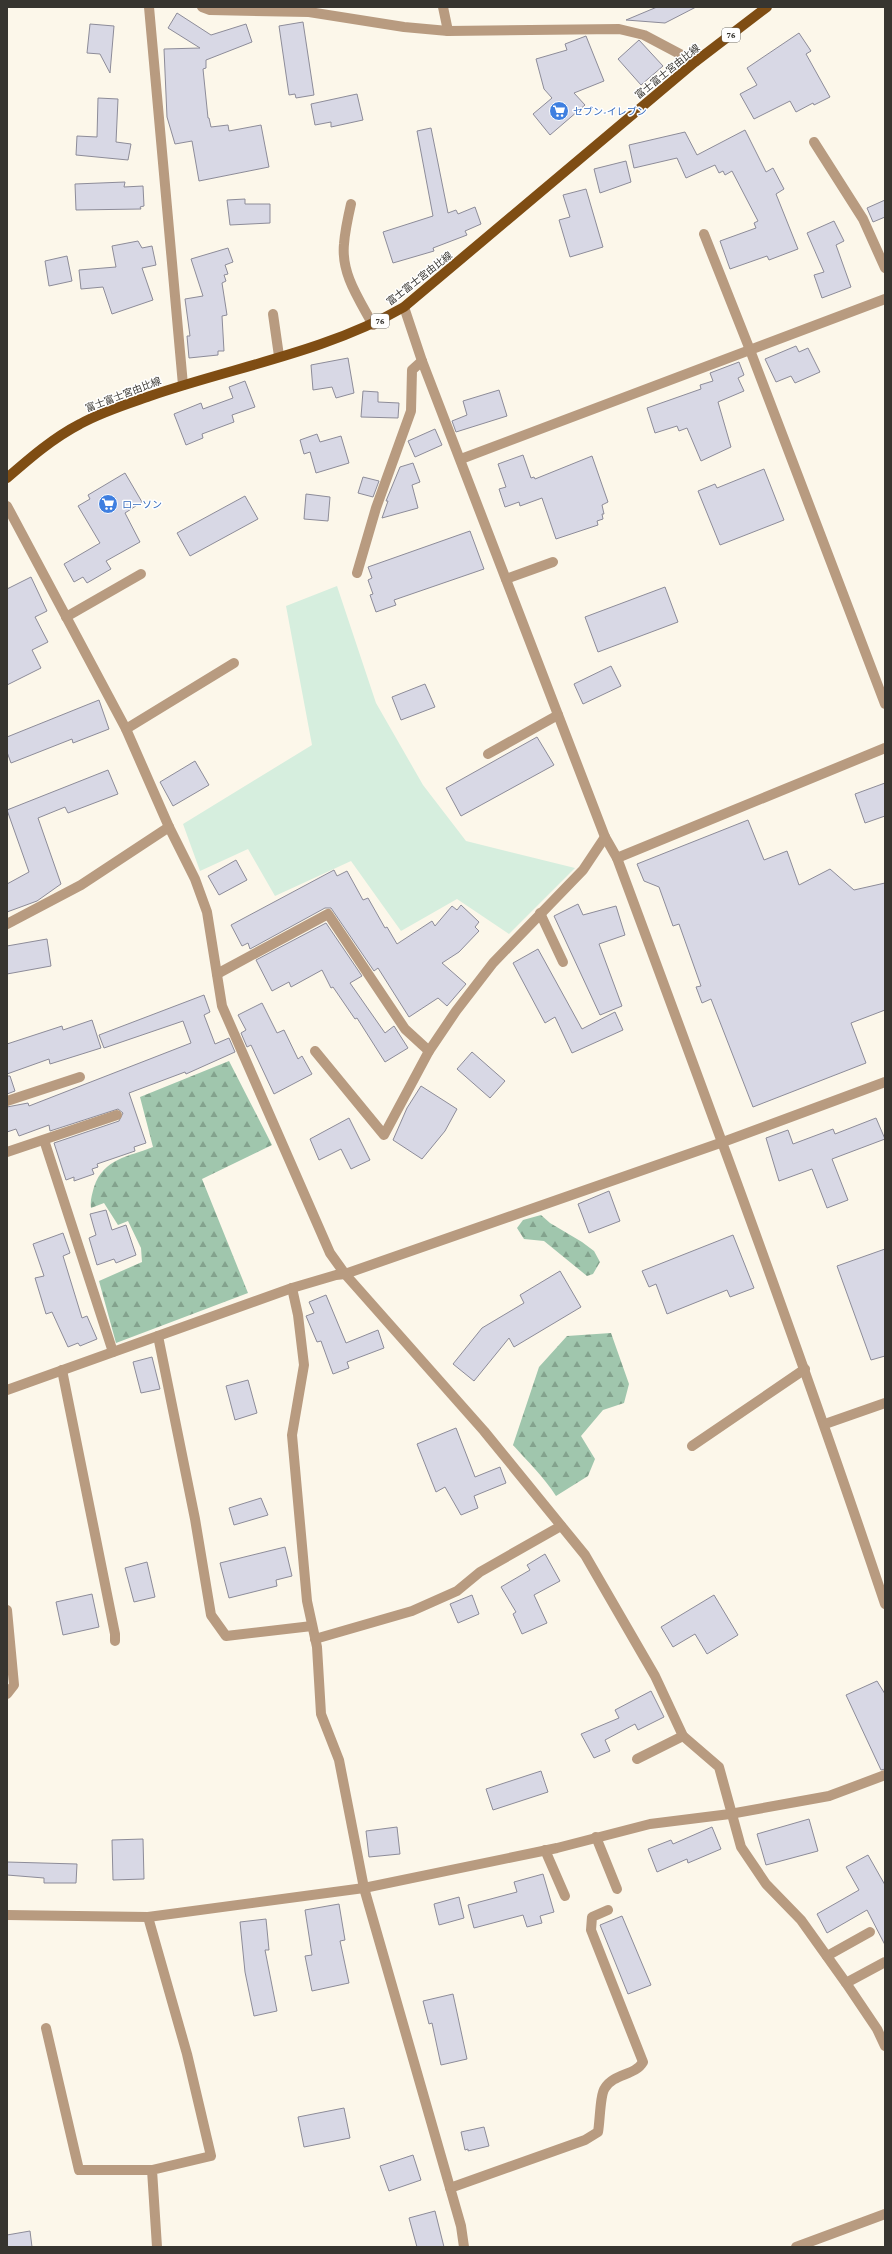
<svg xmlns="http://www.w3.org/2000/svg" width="892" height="2254" font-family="'Crimson Pro','Noto Sans JP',serif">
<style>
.grass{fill:#d6eede}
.forest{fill:url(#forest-firs)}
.building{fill:#d8d8e5;stroke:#8d8c99}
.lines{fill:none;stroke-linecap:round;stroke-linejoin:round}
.minor{stroke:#b89b80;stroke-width:10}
.major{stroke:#7f4d13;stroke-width:10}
.labels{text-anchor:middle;stroke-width:3;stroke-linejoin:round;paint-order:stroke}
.shield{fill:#fff;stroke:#73726e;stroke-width:1}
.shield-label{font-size:9px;font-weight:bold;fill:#373530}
.street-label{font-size:10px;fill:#373530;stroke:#fff}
.shop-label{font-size:10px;fill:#366cbe;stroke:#fff;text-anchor:start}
</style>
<defs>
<pattern id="forest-firs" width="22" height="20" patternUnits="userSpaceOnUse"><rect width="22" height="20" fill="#a0c6ad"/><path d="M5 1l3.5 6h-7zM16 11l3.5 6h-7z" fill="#83a28d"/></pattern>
</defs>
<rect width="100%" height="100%" fill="#fcf7ea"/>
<path class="grass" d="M337,586L376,703L423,785L466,841L575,868L509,934L457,899L401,931L351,861L275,896L248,849L200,871L183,824L312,745L286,606Z"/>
<g class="forest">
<path d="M229,1061L272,1145L202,1179L248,1293L116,1343L99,1281L142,1262L141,1248L128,1221L118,1225L104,1203L91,1208C90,1200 92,1195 94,1187C104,1158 128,1157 153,1147L140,1097Z"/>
<path d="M541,1215L550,1223L582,1242L594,1251L600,1262L593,1274L587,1276L544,1241L524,1239L517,1228L523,1220Z"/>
<path d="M611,1333L629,1384L624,1403L603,1410L581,1436L595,1459L588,1476L556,1496C544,1477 528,1462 513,1445L539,1367L567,1336Z"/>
</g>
<g class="building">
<path d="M657,7H696L665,23L626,20Z"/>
<path d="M177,13L211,35L246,24L252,42L206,60V68L203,69L208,118H209L211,127L228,125L229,131L261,125L269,167L199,181L192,141L175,144L167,117L164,49L200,48L168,28Z"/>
<path d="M303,22L314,95L296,98L295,94L289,95L279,26Z"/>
<path d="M90,24L114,26L110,73L100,54L87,53Z"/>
<path d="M799,33L811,51L806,54L830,97L814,105L813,103L796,112L790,101L754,119L740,94L757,85L747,68Z"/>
<path d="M586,36L604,81L574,93L585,105L550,135L533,114L552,98L544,89L536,59L567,50L565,44Z"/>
<path d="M639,40L663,66L641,85L618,59Z"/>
<path d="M357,94L363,120L331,127V122L315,125L311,104Z"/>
<path d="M98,98L118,99L116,142L131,144L128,160L76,155L77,136L97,137Z"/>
<path d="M431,128L448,213L456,210L458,214L475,207L481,224L465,231L467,235L433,248L434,251L393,263L383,232L433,216L417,131Z"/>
<path d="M745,130L766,172L773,168L784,189L776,194L798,249L769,260L767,256L730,269L720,241L756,228L754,223L758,221L732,171L725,175L723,171L719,173L715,165L686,178L677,158L634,168L629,145L685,132L697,155Z"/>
<path d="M626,161L631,182L600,193L594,169Z"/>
<path d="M125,182L124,187L143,186L144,206L140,207L141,209L76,210L75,184Z"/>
<path d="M586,189L603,247L570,257L559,220L570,217L563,195Z"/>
<path d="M245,199V204H270V223L230,225L227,200Z"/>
<path d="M885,200V217L873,222L867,208Z"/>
<path d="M834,221L844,241L836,245L851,287L822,298L814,275L824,272L807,233Z"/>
<path d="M138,241L142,248L152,246L156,265L142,268L153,300L112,314L103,287L81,289L79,270L116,267L112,246Z"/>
<path d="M228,248L233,262L225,265L228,274L224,275L226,281L222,283L227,315L222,316L224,351H218V355L189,358L187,336H190L185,299L203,296L191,259Z"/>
<path d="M67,256L72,281L49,286L45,261Z"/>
<path d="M796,346L799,352L808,348L820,372L795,383L791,376L776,382L765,359Z"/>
<path d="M348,358L354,393L336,398L332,387L313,390L311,365Z"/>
<path d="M739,362L744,375L738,378L744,391L718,402L731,447L701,461L687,428L679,431L677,426L655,433L647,408L701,389L700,385L713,381L710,373Z"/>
<path d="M245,381L255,407L232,415L234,422L202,434L203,438L186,445L174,414L201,403L203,409L233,398L229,387Z"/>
<path d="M499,390L507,416L456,432L452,421L467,415L463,401Z"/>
<path d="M363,391L378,392V402L399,403L398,418L361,417Z"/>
<path d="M435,429L442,445L415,457L408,441Z"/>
<path d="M317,434L320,442L341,436L349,463L316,473L310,452L304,454L300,440Z"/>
<path d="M523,455L531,478L534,477L535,479L592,456L608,502L602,505L604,514H602L603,519L597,521L598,525L556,539L542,498L520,506L519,502L505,507L499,489L506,487L498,464Z"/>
<path d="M413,463L420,482L412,485L418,508L382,518L388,501H386L400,467Z"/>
<path d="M764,469L784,520L720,545L698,491L715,484L717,488Z"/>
<path d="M125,473L142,502L125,513L140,542L106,561L111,569L87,583L83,577L74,582L64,564L100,543L78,506L90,499L88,495Z"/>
<path d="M363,477L379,481L373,497L358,493Z"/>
<path d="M306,494L330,497L328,521L304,519Z"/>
<path d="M245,496L258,519L190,556L177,533Z"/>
<path d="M470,531L484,569L394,600L396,605L376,612L370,595L373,594L368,580L372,578L368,567Z"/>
<path d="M31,577L47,611L35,617L48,642L32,650L41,668L7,685V589Z"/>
<path d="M665,587L678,622L598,652L585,617Z"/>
<path d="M611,666L621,686L583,704L574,684Z"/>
<path d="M425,684L435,707L401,720L392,697Z"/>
<path d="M99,700L109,729L73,743L72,739L11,763L7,752V737Z"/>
<path d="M537,737L554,765L461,816L446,788Z"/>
<path d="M195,761L209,785L173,806L160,782Z"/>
<path d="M108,770L118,794L68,813L65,807L38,818L61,884L37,901L7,912V884L29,872L7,810Z"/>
<path d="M885,783V816L865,823L855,794Z"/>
<path d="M748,820L764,860L787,851L799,885L830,869L854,890L885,883V1010L851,1023L866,1063L753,1107L711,999L702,1003L696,987L701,986L679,924L673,926L659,887L644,881L637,864Z"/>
<path d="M236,860L247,880L219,895L208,876Z"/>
<path d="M334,870L337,876L347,871L363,900L368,898L385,928L387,927L397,944L432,921L435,926L452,906L457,910L461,905L479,922L475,927L479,931L459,952L442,963L466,984L447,1006L438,998L409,1017L378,968L374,971L331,908H325L250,949L248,943L242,946L231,925Z"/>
<path d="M578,904L583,915L616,906L625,935L599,944L622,1006L600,1015L554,916Z"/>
<path d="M326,923L362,976L350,983L385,1033L394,1026L408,1048L385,1062L357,1018L355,1019L333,987L331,988L322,970L291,987L289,982L272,991L256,960Z"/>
<path d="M47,939L51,966L7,974V946Z"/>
<path d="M538,949L582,1029L615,1012L623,1030L572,1053L555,1017L545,1023L513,963Z"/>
<path d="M204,995L210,1012L204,1015L215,1044L229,1038L235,1052L186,1074L185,1072L129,1093L146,1143L134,1147L135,1151L97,1164L98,1167L92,1169L94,1174L74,1181V1177L66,1180L54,1143L119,1121L123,1113L118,1109L50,1131L49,1125L19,1136L16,1129L7,1132V1107L28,1103L29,1106L191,1043L183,1021L104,1048L99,1035Z"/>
<path d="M262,1003L277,1033L284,1030L298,1059L302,1056L312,1074L274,1094L251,1045L247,1047L241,1033L246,1030L238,1015Z"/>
<path d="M92,1020L101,1048L50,1064L49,1059L7,1074V1044L62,1026L63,1030Z"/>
<path d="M472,1052L505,1081L490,1098L457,1069Z"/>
<path d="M7,1076H10L15,1091L7,1094Z"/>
<path d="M421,1086L457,1109L445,1131L422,1159L393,1140L407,1108Z"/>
<path d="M349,1118L370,1160L351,1169L341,1149L319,1160L310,1139Z"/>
<path d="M876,1118L885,1139L832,1159L848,1200L827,1208L812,1169L779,1181L766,1138L788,1130L793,1144L833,1129L835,1134Z"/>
<path d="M609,1191L620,1221L589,1233L578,1204Z"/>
<path d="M106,1210L112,1230L126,1225L136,1255L116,1263L114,1259L97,1265L89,1238L96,1235L90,1214Z"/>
<path d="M63,1233L70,1253L63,1256L82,1318L87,1316L97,1339L80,1346L78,1343L68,1347L52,1312L46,1314L35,1278L44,1276L33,1244Z"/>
<path d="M733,1235L754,1288L730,1297L727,1290L667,1314L656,1284L649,1287L642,1271Z"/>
<path d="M885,1249V1356L871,1360L837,1266Z"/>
<path d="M560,1271L581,1307L514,1347L509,1338L474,1381L453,1364L482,1328L524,1303L520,1295Z"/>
<path d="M326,1295L346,1343L378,1330L384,1348L347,1362L349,1368L333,1374L321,1341L317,1342L306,1316L314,1313L309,1302Z"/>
<path d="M152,1357L160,1389L141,1393L133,1362Z"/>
<path d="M248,1380L257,1413L235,1420L226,1386Z"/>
<path d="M456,1428L475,1477L500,1467L506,1483L474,1496L478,1508L461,1515L445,1487L436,1492L417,1444Z"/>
<path d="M261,1498L268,1515L234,1525L229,1508Z"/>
<path d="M285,1547L292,1576L276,1580L277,1586L229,1598L220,1563Z"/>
<path d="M545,1554L560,1581L534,1595L547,1623L522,1634L513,1614L516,1612L501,1587L530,1570L527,1565Z"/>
<path d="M147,1562L155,1597L134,1602L125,1568Z"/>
<path d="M92,1594L99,1627L63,1635L56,1602Z"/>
<path d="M472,1595L479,1614L458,1623L450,1604Z"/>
<path d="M714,1595L738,1635L707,1654L695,1634L673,1647L661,1627Z"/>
<path d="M877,1681L885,1694V1769L881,1770L846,1695Z"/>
<path d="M651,1691L664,1717L638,1730L635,1724L605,1740L610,1751L594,1758L581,1734L619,1718L615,1710Z"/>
<path d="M541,1771L548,1792L493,1810L486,1789Z"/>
<path d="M809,1819L818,1851L766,1865L757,1834Z"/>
<path d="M397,1827L400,1854L369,1857L366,1831Z"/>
<path d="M712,1827L721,1849L688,1863L687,1859L657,1872L648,1849L671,1840L673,1844Z"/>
<path d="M143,1839L144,1879L113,1880L112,1840Z"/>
<path d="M868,1855L885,1885V1945L867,1910L827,1933L817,1914L859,1890L846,1867Z"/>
<path d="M7,1862L77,1864L76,1883H44V1878L7,1875Z"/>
<path d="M543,1874L554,1912L540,1916L542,1923L527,1927L523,1915L474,1928L468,1905L517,1892L514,1882Z"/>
<path d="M459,1897L464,1918L439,1925L434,1904Z"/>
<path d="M339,1904L345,1940L340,1941L349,1983L312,1991L305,1956L312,1955L305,1910Z"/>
<path d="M622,1916L651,1985L628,1994L600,1925Z"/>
<path d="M266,1919L269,1950H265L277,2011L254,2016L245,1972L240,1922Z"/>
<path d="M453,1994L467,2059L441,2065L432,2023L429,2024L423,2001Z"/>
<path d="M344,2108L350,2138L304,2147L298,2117Z"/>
<path d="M484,2127L489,2146L468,2151V2149L465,2150L461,2132Z"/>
<path d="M413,2155L421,2180L389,2191L380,2166Z"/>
<path d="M435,2211L444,2247H417L409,2218Z"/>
<path d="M30,2231L32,2247H7V2235Z"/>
</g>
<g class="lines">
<g class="minor">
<path d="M149,7L183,385"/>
<path d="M202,7L210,10L309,12L404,27L448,31L619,29L644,35L695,62"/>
<path d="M443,7L448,31"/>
<path d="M814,142L863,219L885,268"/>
<path d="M351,204C348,217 345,231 344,244C341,274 359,299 373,325"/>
<path d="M704,234L750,350L885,704"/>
<path d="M404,307L422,361L605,837L617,858C709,1106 801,1353 885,1604"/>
<path d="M273,314L279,356"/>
<path d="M461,459L885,299"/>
<path d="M7,506L126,729L169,827L195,879L207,912L222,1006L330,1253L345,1274L484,1431L585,1555L655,1676L683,1736L719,1767L741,1847L766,1884L801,1920L846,1983L877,2029L885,2046"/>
<path d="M357,573L376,508L411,411L412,370L422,361"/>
<path d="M506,579L553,562"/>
<path d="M66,617L141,574"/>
<path d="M126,729L234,663"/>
<path d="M488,754L558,715"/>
<path d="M617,858L885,748"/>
<path d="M540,913L563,962"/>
<path d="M7,924L81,885L169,827"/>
<path d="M217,974L328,914L405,1029L429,1051"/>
<path d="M315,1051L384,1135L429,1051L456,1011L493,963L583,870L605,837"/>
<path d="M7,1101L80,1077"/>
<path d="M44,1140L113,1352"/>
<path d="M7,1152L117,1115"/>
<path d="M292,1288L298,1315L304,1365L292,1435L307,1601L317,1647L321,1714L339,1760L364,1888L461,2226L464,2247"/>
<path d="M158,1336L195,1519L211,1615L226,1636L312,1626"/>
<path d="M62,1370L115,1634V1641"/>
<path d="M7,1390L292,1288L336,1275L345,1274L723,1142L885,1082"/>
<path d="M825,1424L885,1403"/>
<path d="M692,1446L805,1369"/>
<path d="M7,1610L14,1685L7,1694"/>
<path d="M315,1639L412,1611L457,1591L480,1572L561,1526"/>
<path d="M637,1759L683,1736"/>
<path d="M596,1837L617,1889"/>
<path d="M545,1850L565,1896"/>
<path d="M7,1915L148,1917L364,1888L557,1848L650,1824L730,1814L829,1796L885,1775"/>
<path d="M148,1917L187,2054L211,2156L152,2170L157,2247"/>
<path d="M827,1956L870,1932"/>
<path d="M846,1983L885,1962"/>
<path d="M46,2028L79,2170H152"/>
<path d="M450,2188L585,2140L598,2132C600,2122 600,2094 605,2088C614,2073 635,2076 643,2062L591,1930L592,1917L608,1910"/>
<path d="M796,2247L885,2214"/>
</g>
<path class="major" d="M7,478C30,458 53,438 80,424C101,412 127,404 150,396C234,367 326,352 404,307L695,62L767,7"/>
</g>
<defs>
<g id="supermarket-disc" transform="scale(1)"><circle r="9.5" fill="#3f7fe0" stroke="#fff"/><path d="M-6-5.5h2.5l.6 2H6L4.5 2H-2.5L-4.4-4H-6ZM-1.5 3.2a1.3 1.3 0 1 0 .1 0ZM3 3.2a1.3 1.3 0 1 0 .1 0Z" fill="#fff"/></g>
</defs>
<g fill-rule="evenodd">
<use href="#supermarket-disc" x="559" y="111"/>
<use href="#supermarket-disc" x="108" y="504"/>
</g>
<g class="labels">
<g class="shield">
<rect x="722" y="28" width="18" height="14" rx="3"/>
<rect x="371" y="314" width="18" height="14" rx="3"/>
</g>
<g class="shield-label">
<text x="731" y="38">76</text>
<text x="380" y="324">76</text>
</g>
<g class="street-label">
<text transform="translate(667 71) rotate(-39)" y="4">富士富士宮由比線</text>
<text transform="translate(419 278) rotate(-38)" y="4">富士富士宮由比線</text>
<text transform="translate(123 394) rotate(-21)" y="4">富士富士宮由比線</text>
</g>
<g class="shop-label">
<text x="573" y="115">セブン-イレブン</text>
<text x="122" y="508">ローソン</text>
</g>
</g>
<rect width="892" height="2254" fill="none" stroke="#373530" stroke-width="16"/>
</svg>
